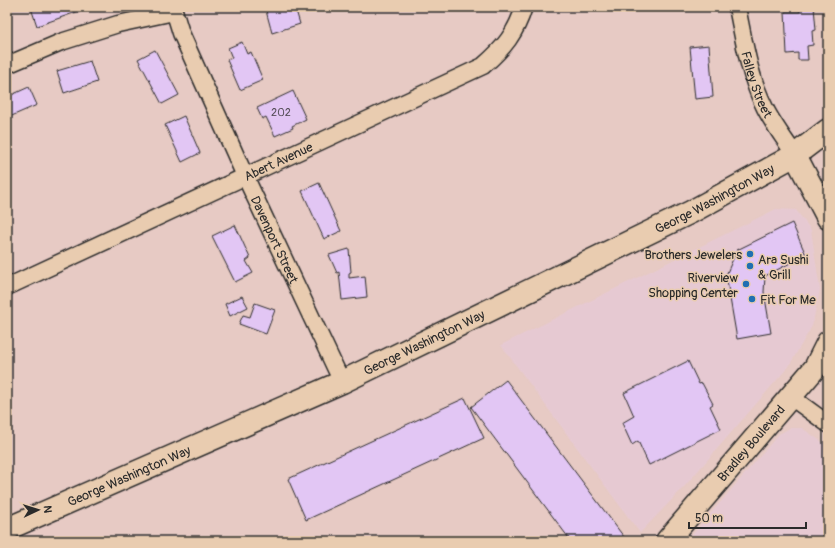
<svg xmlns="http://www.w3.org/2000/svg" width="835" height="548" font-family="Pangolin,sans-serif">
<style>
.built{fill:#e6c9d2}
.building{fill:#e2c6f4;stroke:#2b2b2b}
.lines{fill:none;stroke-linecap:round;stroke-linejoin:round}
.street-casing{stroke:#2b2b2b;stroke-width:19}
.secondary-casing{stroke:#2b2b2b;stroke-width:25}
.primary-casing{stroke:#2b2b2b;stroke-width:25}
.street{stroke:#e9ccb0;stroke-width:16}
.secondary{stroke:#e9ccb0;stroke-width:22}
.primary{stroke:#e9ccb0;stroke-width:22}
.poi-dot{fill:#1f6fb2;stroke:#e9ccb0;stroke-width:1.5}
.labels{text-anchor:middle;stroke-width:3;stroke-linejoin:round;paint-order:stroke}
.number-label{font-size:11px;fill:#59525d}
.street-label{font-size:13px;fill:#2b2b2b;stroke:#e9ccb0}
.poi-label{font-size:13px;fill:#2b2b2b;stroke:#e9ccb0;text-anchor:end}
</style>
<rect width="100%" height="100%" fill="#e7cac4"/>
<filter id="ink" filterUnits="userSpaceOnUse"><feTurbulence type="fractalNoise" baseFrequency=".025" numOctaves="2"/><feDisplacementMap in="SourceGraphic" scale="8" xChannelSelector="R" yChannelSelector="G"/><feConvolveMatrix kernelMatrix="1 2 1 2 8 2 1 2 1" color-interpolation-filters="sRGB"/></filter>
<g filter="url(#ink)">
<g class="built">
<path d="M776,209L796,210L811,230L820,290L812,326L789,366L684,487L640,533L501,345Z"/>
<path d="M790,428H802L828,446V541H687L779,434Z"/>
</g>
<g class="building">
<path d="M33,7H85V9L37,26L31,8Z"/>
<path d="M265,7H284V9L295,7L300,24L272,33Z"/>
<path d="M799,7H814L816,30L812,31L813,45L807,46L808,60H798V53L787,54L785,12H800Z"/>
<path d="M242,42L247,54L251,52L263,80L240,90L227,60L232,58L228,48Z"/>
<path d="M709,45L713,97L695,99L690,47Z"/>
<path d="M155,50L179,95L162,104L138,59Z"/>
<path d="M90,61L97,82L64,93L57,71Z"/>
<path d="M29,87L37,105L7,118V97Z"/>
<path d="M293,91L306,119L292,126L293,128L275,136L266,117L262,119L257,108Z"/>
<path d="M184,116L200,153L182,162L165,125Z"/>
<path d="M319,183L341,231L324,239L302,191Z"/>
<path d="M792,223L806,255L765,276L764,292L771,333L737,339L726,275L737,250Z"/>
<path d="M235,225L250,258L246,261L253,273L235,282L212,236Z"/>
<path d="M349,249L351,272L349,273V278L365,276L367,297L342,300L339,272L337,273L329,255Z"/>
<path d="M242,296L248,307L230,316L225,304Z"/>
<path d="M255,303L275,310L266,334L239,324L243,315L250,317Z"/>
<path d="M688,361L699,384L702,383L713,404L710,406L721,429L649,465L638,441L632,445L622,423L634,416L624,393Z"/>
<path d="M506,380L624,537L618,541H571L471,407Z"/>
<path d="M465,398L484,438L306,520L288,479Z"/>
</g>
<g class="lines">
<g class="street-casing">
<g id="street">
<path id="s1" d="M173,7L181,33L245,176L342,382"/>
<path id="s2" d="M737,7C744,41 749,76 765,108C773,124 785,140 795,155"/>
<path d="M7,65L61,42L118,24L174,12"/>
<path id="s3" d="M7,287L483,66C504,48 516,33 524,7"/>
<path d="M791,397L828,424"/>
</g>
</g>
<g class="secondary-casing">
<g id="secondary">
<path d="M795,155L828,218"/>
<path id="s4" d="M667,541L815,368L828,342"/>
</g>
</g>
<g class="primary-casing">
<g id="primary">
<path id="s5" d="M7,529L342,382L691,212L795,155L828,130"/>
</g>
</g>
<use href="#street" class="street"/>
<use href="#secondary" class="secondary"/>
<use href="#primary" class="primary"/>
</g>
</g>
<g class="poi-dot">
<circle cx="750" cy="254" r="4"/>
<circle cx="750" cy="266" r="4"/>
<circle cx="746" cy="284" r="4"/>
<circle cx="752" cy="299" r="4"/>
</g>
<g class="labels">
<g class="number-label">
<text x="281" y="116">202</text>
</g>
<g class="street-label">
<text dy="5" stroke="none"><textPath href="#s2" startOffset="80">Falley Street</textPath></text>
<text dy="5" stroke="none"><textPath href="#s3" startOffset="299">Abert Avenue</textPath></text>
<text dy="5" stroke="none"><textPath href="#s5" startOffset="781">George Washington Way</textPath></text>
<text dy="5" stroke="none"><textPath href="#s1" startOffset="254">Davenport Street</textPath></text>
<text dy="5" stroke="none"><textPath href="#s5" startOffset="457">George Washington Way</textPath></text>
<text dy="5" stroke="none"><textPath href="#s4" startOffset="129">Bradley Boulevard</textPath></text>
<text dy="5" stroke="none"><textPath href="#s5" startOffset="133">George Washington Way</textPath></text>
</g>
<g class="poi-label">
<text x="742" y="259">Brothers Jewelers</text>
<text x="758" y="264" text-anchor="start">Ara Sushi<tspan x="758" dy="15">&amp; Grill</tspan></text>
<text x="738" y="282">Riverview<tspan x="738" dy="15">Shopping Center</tspan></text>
<text x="760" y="304" text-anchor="start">Fit For Me</text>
</g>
</g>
<rect width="835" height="548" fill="none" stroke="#e9ccb0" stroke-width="24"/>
<rect x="12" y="12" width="811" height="524" fill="none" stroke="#2b2b2b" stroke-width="1.5" filter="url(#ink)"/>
<g transform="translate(38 510) rotate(86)" stroke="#e9ccb0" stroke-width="3" paint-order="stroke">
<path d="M0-3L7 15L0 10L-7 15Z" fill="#2b2b2b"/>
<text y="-6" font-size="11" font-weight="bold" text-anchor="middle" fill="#2b2b2b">N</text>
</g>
<path d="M689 522v6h117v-6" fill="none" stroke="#2b2b2b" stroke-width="2"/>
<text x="695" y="522" font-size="12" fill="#2b2b2b" stroke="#e9ccb0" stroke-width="3" paint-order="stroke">50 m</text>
</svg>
